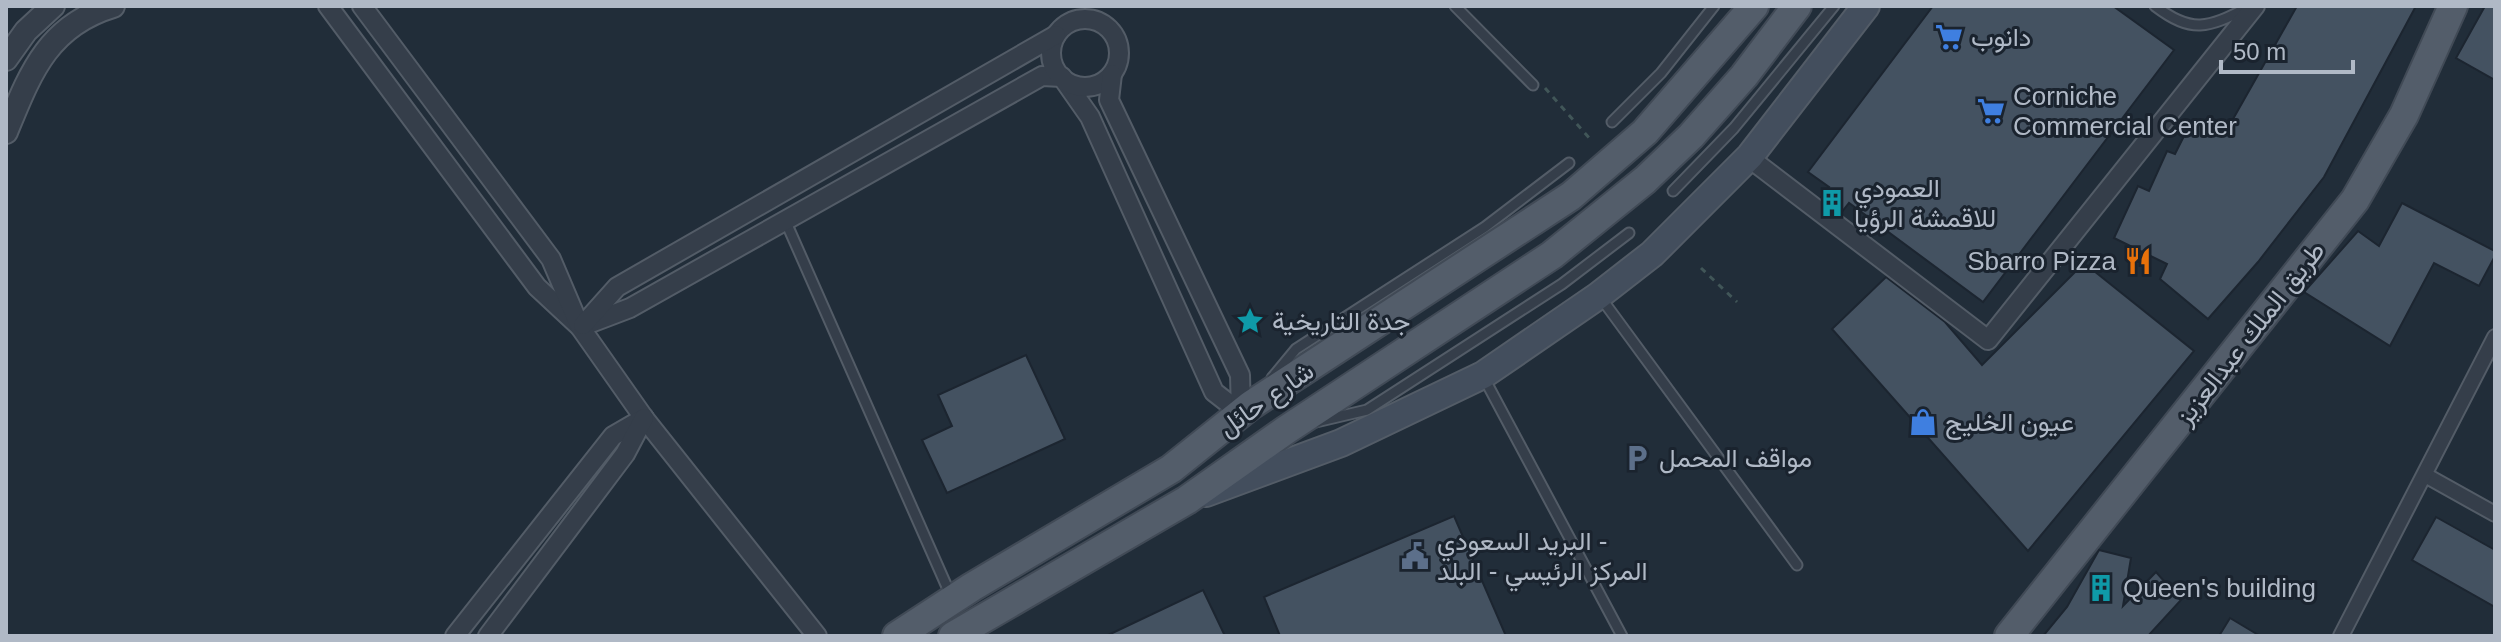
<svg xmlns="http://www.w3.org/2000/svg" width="2501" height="642" font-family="Arial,Vazirmatn,sans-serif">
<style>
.building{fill:#445261;stroke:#1c2530;stroke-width:2}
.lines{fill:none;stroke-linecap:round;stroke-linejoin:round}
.service-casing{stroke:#535c67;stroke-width:13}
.pedestrian-casing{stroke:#535c67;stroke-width:18}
.minor-casing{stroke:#535c67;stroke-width:22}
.tertiary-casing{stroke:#535c67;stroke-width:26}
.secondary-casing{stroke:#535c67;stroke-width:30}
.primary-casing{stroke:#414a56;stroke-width:32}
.path{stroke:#415658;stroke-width:3;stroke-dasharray:6 6;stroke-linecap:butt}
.service{stroke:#353e4a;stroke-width:9}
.pedestrian{stroke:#353e4a;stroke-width:14}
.minor{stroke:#353e4a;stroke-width:18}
.tertiary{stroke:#353e4a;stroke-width:22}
.secondary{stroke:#434e5d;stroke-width:26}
.primary{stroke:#535d6a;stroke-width:28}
.labels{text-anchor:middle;stroke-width:6;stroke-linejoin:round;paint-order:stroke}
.poi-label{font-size:26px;fill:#b0b9c6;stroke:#1a232e;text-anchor:start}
.street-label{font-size:26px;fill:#b0b9c6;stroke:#1a232e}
</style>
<rect width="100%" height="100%" fill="#212d39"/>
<g class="building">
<path d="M1933,6H2113L2174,50L1983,302L1849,203L1841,213L1821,197L1829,187L1808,172Z"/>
<path d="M2297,6H2416L2324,177L2258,262L2208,319L2160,279L2167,264L2114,238L2138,186L2149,191L2167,151L2175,154L2187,130L2194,134L2198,123L2224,135Z"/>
<path d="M2485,6H2495V80L2456,58Z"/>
<path d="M2402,203L2495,251V256L2479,286L2434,263L2390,346L2304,292L2358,231L2379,246Z"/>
<path d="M2084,263L2194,351L2028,551L1832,329L1886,277L1945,322L1982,365Z"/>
<path d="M1026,355L1065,439L947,493L922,440L952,426L938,395Z"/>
<path d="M1454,516L1506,636H1280L1264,597Z"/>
<path d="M2436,517L2495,550V607L2412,560Z"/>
<path d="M2099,550L2131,558L2123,606L2156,572L2181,600L2148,636H2043L2067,607Z"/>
<path d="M1203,590L1225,636H1106Z"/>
<path d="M2230,618L2260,636H2219Z"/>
</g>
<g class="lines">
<g class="service-casing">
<g id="service">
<path d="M1455,6L1533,85"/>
<path d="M2155,6C2192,34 2208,28 2247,8"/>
<path d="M1612,122L1661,73L1714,6"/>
<path d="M1673,191L1734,128L1834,6"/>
<path d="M785,220L951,596"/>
<path d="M1601,298L1797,565"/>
<path d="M1272,378L1296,349L1485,227L1569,163"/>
<path d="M1484,378L1622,636"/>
<path d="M1316,422L1367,410L1562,284L1629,233"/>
</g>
</g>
<g class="pedestrian-casing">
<g id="pedestrian">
<path d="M2425,475L2495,514"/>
<path d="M2341,636L2495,337"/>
</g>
</g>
<g class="minor-casing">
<g id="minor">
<path d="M328,6L537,287L580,327L630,308L1042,76L1062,77L1090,117L1214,392L1241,413"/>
<path d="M362,6L551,259L580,327L644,418L817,636"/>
<circle cx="1085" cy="53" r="34"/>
<path d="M1112,74L1109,100L1240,375L1241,413"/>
<path d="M1748,157L1988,340L2255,6"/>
<path d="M583,325L617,287L1056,35"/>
<path d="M455,636L613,436L644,418"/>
<path d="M488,636L625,454L644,418"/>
</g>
</g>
<g class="tertiary-casing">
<g id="tertiary">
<path d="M6,59L26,31L53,6"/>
<path d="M6,132C30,74 47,26 113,6"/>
</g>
</g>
<g class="secondary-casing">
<path id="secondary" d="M1206,493L1341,443L1483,375L1598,296L1652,254L1750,156L1866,6"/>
</g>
<g class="primary-casing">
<g id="primary">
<path d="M897,636L972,587L1171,469L1251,405L1571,196L1645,132L1754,6"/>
<path d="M953,636L1187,500L1286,430L1552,255L1645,180L1691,136L1744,76L1797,6"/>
<path d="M2009,636L2355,200L2404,115L2453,6"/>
</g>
</g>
<g class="path">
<path d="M1545,88L1592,141"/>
<path d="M1701,268L1737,302"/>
</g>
<use href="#service" class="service"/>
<use href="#pedestrian" class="pedestrian"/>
<use href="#minor" class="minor"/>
<use href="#tertiary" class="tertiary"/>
<use href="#secondary" class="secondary"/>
<use href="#primary" class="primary"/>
</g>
<defs>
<g id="supermarket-bare" transform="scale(2.16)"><path d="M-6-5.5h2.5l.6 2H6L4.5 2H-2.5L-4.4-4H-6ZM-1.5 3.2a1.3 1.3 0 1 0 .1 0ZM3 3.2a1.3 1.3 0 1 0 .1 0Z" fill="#3f7fe0" stroke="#1a232e" stroke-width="2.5" paint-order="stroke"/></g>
<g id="building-bare" transform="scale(2.16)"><path d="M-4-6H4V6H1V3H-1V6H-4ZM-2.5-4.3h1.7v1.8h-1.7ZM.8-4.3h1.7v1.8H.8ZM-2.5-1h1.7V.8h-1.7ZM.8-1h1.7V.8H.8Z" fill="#0f9aa8" stroke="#1a232e" stroke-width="2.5" paint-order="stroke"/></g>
<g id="restaurant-bare" transform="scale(2.16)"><path d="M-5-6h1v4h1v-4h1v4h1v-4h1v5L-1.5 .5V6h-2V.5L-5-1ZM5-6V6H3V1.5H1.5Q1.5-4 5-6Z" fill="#e8710a" stroke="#1a232e" stroke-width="2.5" paint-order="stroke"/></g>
<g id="sight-bare" transform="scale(2.16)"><path d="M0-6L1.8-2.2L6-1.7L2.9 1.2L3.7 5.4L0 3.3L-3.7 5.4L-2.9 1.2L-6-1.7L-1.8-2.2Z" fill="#0f9aa8" stroke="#1a232e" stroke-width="2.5" paint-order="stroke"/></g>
<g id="shop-bare" transform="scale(2.16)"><path d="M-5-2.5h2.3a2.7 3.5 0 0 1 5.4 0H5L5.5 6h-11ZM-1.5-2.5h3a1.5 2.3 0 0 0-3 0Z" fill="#3f7fe0" stroke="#1a232e" stroke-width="2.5" paint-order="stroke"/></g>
<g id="parking-bare" transform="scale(2.16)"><path d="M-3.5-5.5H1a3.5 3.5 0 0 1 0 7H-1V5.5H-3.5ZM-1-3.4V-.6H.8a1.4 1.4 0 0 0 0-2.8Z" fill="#5c6f8a" stroke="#1a232e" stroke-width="2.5" paint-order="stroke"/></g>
<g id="civic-bare" transform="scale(2.16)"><path d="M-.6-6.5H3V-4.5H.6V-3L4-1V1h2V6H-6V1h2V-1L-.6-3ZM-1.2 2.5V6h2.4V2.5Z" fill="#5c6f8a" stroke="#1a232e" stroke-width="2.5" paint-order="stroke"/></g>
</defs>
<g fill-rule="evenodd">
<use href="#supermarket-bare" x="1949" y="37"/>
<use href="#supermarket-bare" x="1991" y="111"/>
<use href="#building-bare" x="1832" y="203"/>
<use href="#restaurant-bare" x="2138" y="261"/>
<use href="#sight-bare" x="1250" y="321"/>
<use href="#shop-bare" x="1923" y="422"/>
<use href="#parking-bare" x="1637" y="458"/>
<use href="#civic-bare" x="1415" y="556"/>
<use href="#building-bare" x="2101" y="588"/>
</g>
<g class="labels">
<g class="poi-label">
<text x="1971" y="46">دانوب</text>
<text x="2013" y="105">Corniche<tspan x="2013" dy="30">Commercial Center</tspan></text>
<text x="1854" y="197">العمودي<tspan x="1854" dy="30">للاقمشة الرؤيا</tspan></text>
<text x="2116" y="270" text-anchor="end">Sbarro Pizza</text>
<text x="1272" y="330">جدة التاريخية</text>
<text x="1945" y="431">عيون الخليج</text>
<text x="1659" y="467">مواقف المحمل</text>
<text x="1437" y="550">البريد السعودي -<tspan x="1437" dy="30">المركز الرئيسي - البلد</tspan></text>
<text x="2123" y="597">Queen's building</text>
</g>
<g class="street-label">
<text transform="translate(2250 333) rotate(-52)" y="9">طريق الملك عبدالعزيز</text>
<text transform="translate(1266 399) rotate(-35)" y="9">شارع حائل</text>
</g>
</g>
<rect width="2501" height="642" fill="none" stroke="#b0b9c6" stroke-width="16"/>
<path d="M2221 60v12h132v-12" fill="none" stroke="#b0b9c6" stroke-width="4"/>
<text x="2233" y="60" font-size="24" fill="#b0b9c6" stroke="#1a232e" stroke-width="6" paint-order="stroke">50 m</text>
</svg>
